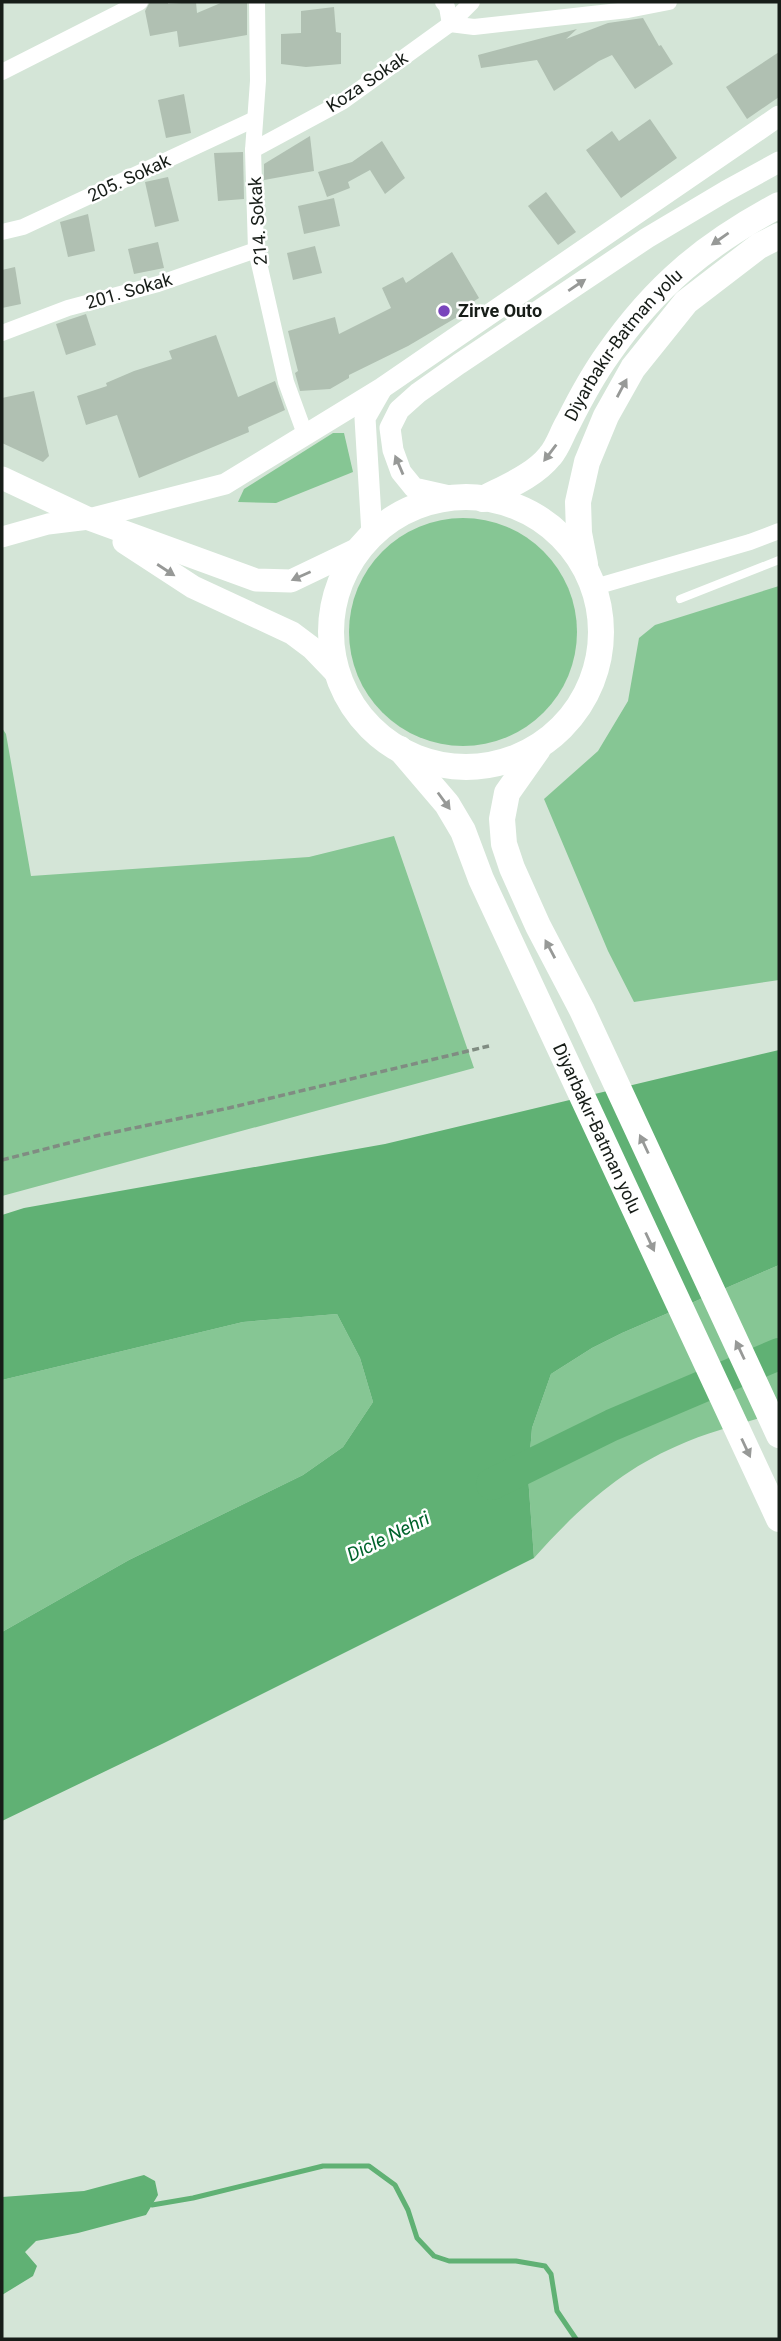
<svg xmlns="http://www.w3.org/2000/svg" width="781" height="2341" font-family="Roboto,sans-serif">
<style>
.green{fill:#86c694}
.water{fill:#60b174}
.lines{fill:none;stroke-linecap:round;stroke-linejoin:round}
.stream{stroke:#60b174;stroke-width:5}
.river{stroke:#60b174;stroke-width:32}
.building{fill:#b0c0b2}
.path{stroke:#808c82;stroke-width:3.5;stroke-dasharray:7 3.5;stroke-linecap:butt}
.service{stroke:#fff;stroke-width:8}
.minor{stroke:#fff;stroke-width:16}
.tertiary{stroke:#fff;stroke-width:21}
.secondary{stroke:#fff;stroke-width:23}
.trunk{stroke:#fff;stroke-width:26}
.oneway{fill:#979997}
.poi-dot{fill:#7945bc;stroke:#fff;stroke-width:2.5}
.labels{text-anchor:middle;stroke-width:5;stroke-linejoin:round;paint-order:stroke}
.street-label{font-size:18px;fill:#171d18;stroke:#fff}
.poi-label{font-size:18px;font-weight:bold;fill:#171d18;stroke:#fff;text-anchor:start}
.water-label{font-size:19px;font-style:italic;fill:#00642c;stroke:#fff}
</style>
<rect width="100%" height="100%" fill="#d4e5d7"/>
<g class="green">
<path d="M333,433H344L353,472L276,503L238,502L244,489Z"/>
<circle cx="463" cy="632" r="114"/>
<path d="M779,586V980L634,1002L608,951L544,799L598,751L628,701L639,638L655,625Z"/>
<path d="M2,728L6,734L31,876L309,857L394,836L474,1068L2,1196Z"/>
<path d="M779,1265V1412C746,1423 709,1431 677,1446C619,1471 576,1511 534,1558L528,1476L532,1428L551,1374L592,1348L622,1333Z"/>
<path d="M337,1314L360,1358L373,1402L343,1447L303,1475L129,1560L2,1632V1380L243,1322Z"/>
</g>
<g class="water">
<path d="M779,1050V1265L622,1333L592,1348L551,1374L532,1428L528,1476L534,1558L164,1743L2,1821V1632L129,1560L303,1475L343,1447L373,1402L360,1358L337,1314L243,1322L2,1380V1215L24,1208L385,1144Z"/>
<path d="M144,2175L155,2181L158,2195L146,2215L78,2233L36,2241L25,2252L37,2266L33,2276L2,2295V2197L84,2191Z"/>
</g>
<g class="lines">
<path class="stream" d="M152,2205L193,2198L323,2166H369L395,2185L408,2210L417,2238L434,2256L449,2261H516L545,2266L551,2274L557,2311L576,2339"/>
<path class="river" d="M492,1484L612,1425L779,1354"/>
</g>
<g class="building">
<path d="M150,2H168V4L196,2L197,13L223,2H247V35L179,47L177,31L150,36L145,11Z"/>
<path d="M334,7L336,32L341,33V64L306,67L281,64V34L301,33V11Z"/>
<path d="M643,18L659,46L661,45L673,64L635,89L612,55L599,61L554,91L537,60L481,68L478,55L577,29L566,39L608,23Z"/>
<path d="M779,52V97L747,119L726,87Z"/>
<path d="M184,94L191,133L166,138L158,100Z"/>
<path d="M650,119L677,158L621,198L586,150L612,131L619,141Z"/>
<path d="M310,136L314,171L264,180V164Z"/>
<path d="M382,141L405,178L385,194L370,170L348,182L350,188L327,197L318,172L352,162Z"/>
<path d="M243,152L244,199L218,201L214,153Z"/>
<path d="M168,177L179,221L155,227L145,182Z"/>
<path d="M546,192L576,232L558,245L528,206Z"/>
<path d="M334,198L340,226L304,234L298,206Z"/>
<path d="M88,214L95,251L68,257L60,222Z"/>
<path d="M158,242L164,268L134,274L128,249Z"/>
<path d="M315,246L322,273L293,280L287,253Z"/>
<path d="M452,252L479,298L457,312L459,316L408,346L349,375V378L330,389L300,391L295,373L298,371L288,331L335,317L339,334L391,308L382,288L403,277L406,283Z"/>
<path d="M15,267L21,304L2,308V270Z"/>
<path d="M86,314L96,345L66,355L56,324Z"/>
<path d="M216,335L238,397L275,381L285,410L248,427L249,432L139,478L117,415L86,425L77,396L107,386L106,383L134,371L172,359L169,351Z"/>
<path d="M34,391L49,456L43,462L2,443V398Z"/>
</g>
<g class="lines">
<path class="path" d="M2,1160L96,1136L229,1108L489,1046"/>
<path class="service" d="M680,599L779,560"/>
<g class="minor">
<path d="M257,2L258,81L253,150L256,250L286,382L305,434"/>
<path d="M443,2L447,7L450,24L474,27L628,10L669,2"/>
<path d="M2,72L140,2"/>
<path d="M253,150L342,102L450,24L472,2"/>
<path d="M2,232L23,227L255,119"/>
<path d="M2,333L68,308L158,284L256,250"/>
<path d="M595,587L750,542L779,531"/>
</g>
<g class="tertiary">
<path d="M454,497L414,488L401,472L393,450L390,428L399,410L418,393L459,364L647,238L726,191L779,162"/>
<path d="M372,534L365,418L381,390"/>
<path d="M2,537L48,524L89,519L225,484L382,388L779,116"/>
</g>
<g class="secondary">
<path d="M2,478L89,519L256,580L291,581L362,547"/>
<path d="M124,542L193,587L292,633L312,648L338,675"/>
</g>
<g class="trunk">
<circle cx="466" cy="632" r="135"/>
<path id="s1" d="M483,499C506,487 534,476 550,456C558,447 562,433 568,423C580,399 593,375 608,354C656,285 706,244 779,205"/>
<path d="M585,564L579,533L578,502L587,462L606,416L633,368L686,302L759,246L779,236"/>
<path id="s2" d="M400,749L447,804L463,831L481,879L779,1519"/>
<path d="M538,749L507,793L502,819L504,844L512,868L538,926L582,1010L779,1435"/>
</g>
</g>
<defs><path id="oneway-solid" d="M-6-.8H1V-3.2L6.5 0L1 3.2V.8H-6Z" transform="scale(1.75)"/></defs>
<g class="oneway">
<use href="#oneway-solid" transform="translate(720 239) rotate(145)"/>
<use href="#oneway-solid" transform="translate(577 285) rotate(-34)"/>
<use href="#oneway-solid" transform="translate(622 388) rotate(-62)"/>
<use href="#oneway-solid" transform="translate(550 453) rotate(127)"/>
<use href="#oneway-solid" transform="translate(399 465) rotate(-113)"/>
<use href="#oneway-solid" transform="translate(166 570) rotate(33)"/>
<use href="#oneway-solid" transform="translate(301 576) rotate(156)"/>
<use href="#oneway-solid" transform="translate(444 801) rotate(54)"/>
<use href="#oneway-solid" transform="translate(550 949) rotate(-118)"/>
<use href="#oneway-solid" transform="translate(644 1144) rotate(-115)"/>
<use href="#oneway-solid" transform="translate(650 1242) rotate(65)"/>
<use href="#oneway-solid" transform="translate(740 1350) rotate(-115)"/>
<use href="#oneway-solid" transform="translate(746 1448) rotate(65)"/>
</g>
<circle class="poi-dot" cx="444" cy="311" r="7"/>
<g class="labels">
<g class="street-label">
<text transform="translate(367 82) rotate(-34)" y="6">Koza Sokak</text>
<text transform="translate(129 178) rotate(-25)" y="6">205. Sokak</text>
<text transform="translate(258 221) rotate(-94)" y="6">214. Sokak</text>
<text transform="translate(129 291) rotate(-16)" y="6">201. Sokak</text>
<text dy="6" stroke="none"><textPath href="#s1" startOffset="214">Diyarbakır-Batman yolu</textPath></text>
<text dy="6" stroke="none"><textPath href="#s2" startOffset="430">Diyarbakır-Batman yolu</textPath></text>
</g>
<g class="poi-label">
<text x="458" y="317">Zirve Outo</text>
</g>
<g class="water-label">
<text transform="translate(388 1536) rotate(-26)" y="7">Dicle Nehri</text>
</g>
</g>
<rect width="781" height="2341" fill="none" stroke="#171d18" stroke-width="7"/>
</svg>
